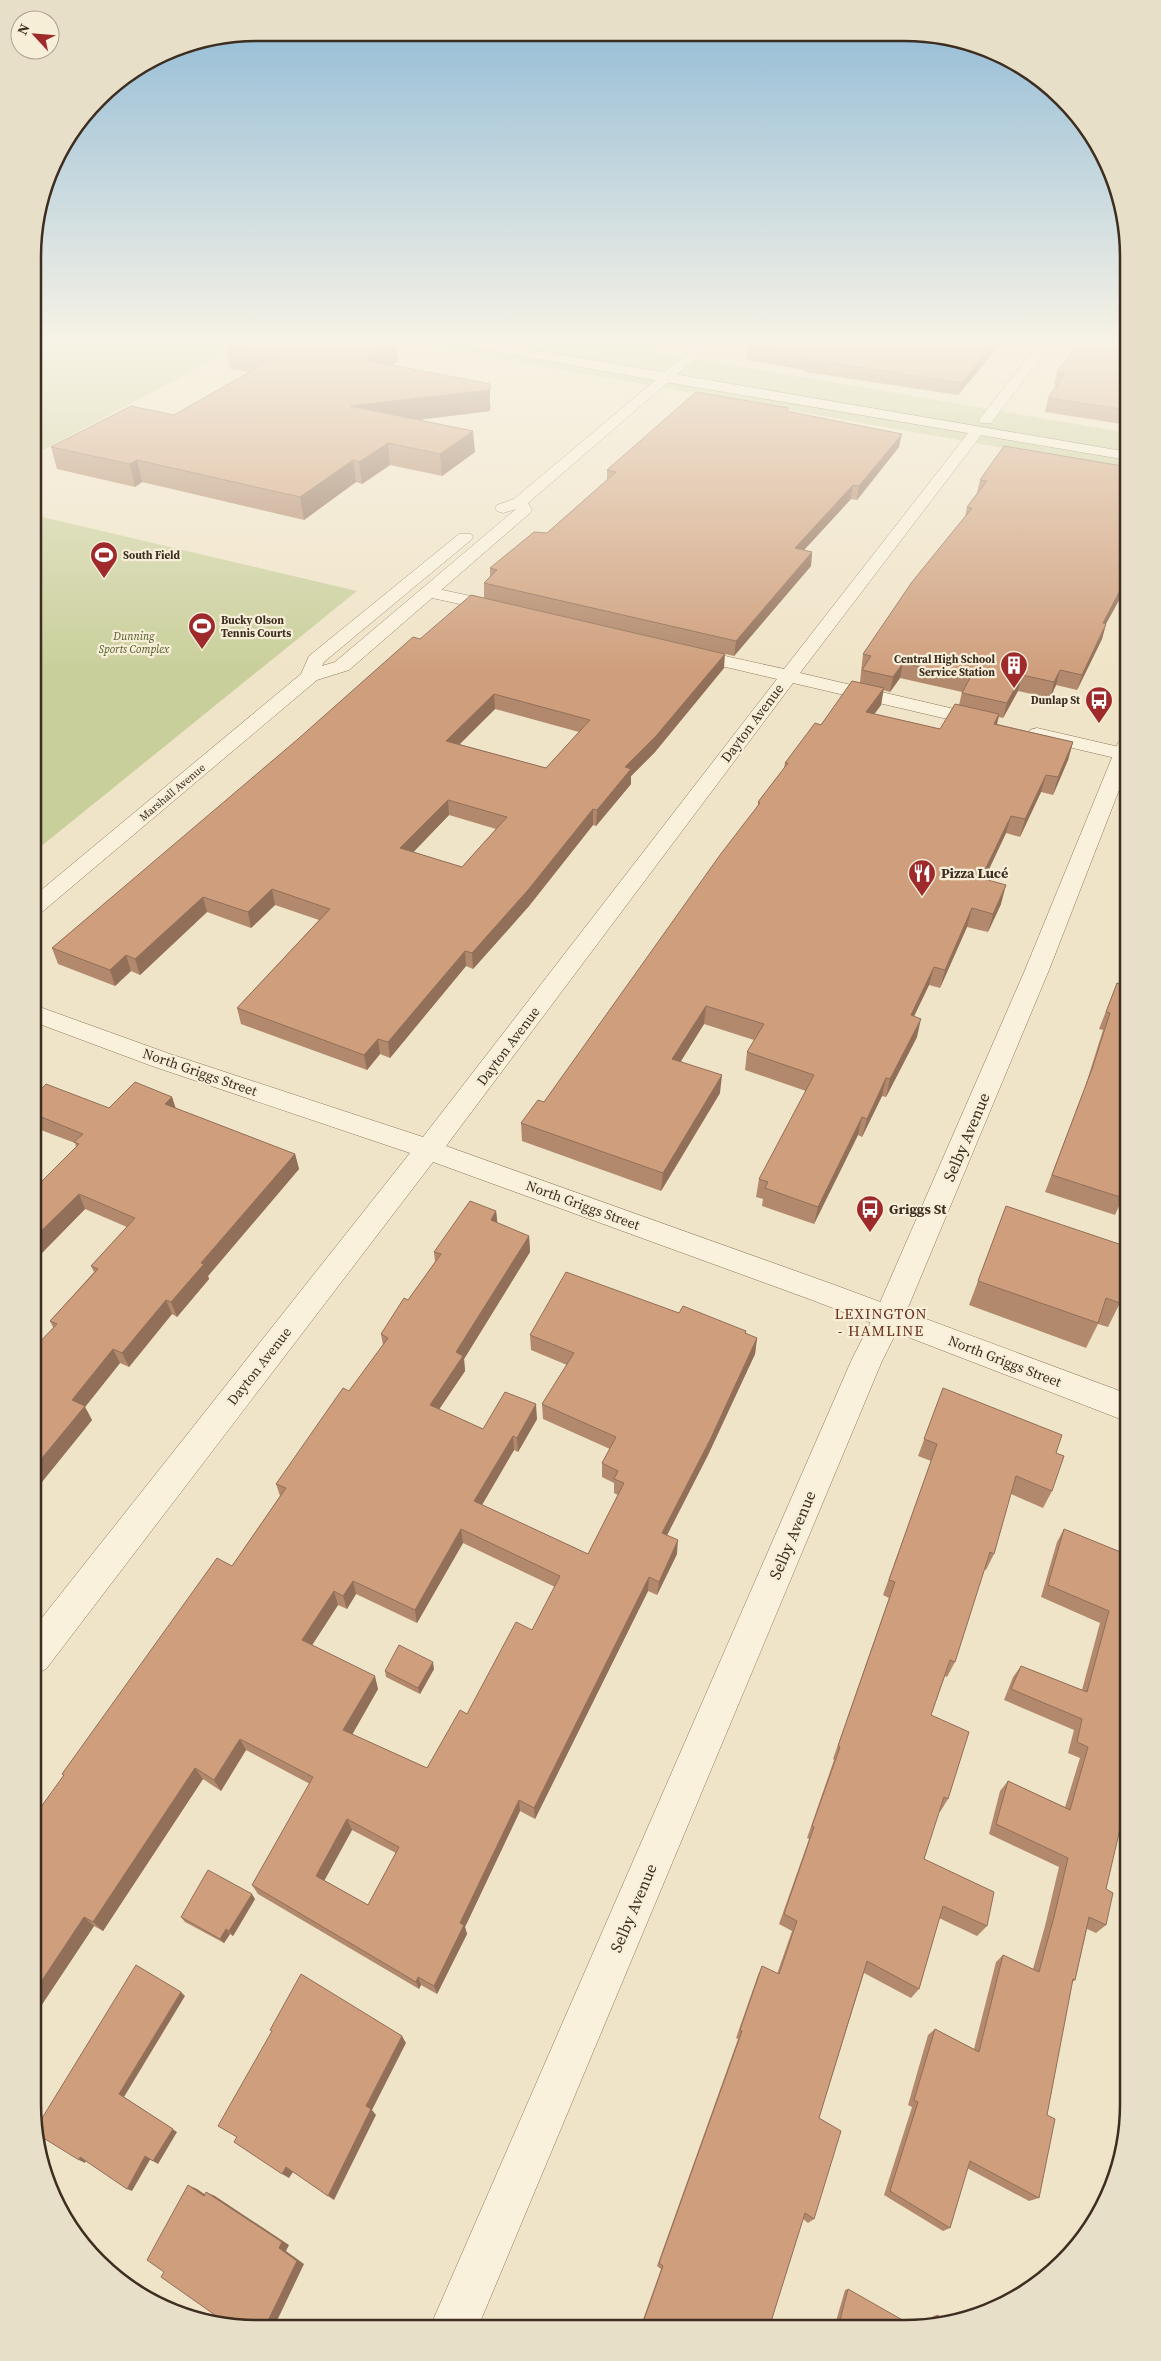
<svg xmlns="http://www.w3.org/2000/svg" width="1161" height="2361" font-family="'Source Serif 4',serif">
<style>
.green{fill:#c9cf9b}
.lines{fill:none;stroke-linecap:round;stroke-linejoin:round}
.minor-casing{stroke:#8d765c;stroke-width:1}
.tertiary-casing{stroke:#8d765c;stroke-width:1}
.secondary-casing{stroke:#6f573f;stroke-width:1}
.minor{fill:#faf1dc;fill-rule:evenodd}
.tertiary{fill:#faf1dc;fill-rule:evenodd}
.secondary{fill:#faf1dc;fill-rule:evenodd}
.wall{fill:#b2896c;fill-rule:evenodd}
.shaded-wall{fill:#916f58}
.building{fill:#cf9f7d;stroke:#916f58;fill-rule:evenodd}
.labels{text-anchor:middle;stroke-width:4.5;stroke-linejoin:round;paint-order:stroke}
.far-poi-label{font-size:11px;font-weight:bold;fill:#3d2e20;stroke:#f7eed8;text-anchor:start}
.far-park-label{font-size:11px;font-style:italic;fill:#4d5a26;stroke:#f7eed8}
.far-street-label{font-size:11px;fill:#3d2e20;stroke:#f7eed8}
.street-label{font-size:14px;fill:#3d2e20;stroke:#f7eed8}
.poi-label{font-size:14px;font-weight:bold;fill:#3d2e20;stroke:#f7eed8;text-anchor:start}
.neighbourhood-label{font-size:15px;letter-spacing:1px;fill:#6b2e1e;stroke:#f7eed8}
.near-street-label{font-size:16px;fill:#3d2e20;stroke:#f7eed8}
.rim{fill:none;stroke:#3d2e20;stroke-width:2.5}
</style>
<rect width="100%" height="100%" fill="#f0e4c8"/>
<g class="green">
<path d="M34,340H219L225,353L34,455Z"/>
<path d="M394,340H671L656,352L1128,433V470Z"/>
<path d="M34,515L357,591L34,852Z"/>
</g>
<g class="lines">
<g class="minor-casing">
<g id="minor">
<path d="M1042,340H1055L991,423H981L979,420L981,417Z"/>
<path d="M977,427L984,431L982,434L800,673L993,718L996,722L993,726L986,728L793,683L446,1146L832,1284L1128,1394V1422L812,1300L433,1162L46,1669L33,1675V1629L410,1153L152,1066L34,1022V1005L170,1054L423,1137L777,679L683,657L680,653L683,649L689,648L784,669L972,428Z"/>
<path d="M429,587L507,604L510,608L507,612L501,613L423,596L420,592L423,588Z"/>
<path d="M1037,728L1128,749V761L1030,738L1027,734L1030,730Z"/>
</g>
</g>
<g class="tertiary-casing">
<g id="tertiary">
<path d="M703,340H717L528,503L532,510L530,513L349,670L317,680L42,912L34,914V896L301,674L309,656L459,534H471L473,537L471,540L324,662L322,666L335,662L516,509L503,513L497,511L495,508L497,505L514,499Z"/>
<path d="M1128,737V767L1049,970L904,1317L882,1361L478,2327H430L852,1359L875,1314L1025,970L1118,743L1121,739Z"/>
</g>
</g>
<g class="secondary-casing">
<path id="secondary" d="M448,340H475L1128,452V460L665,382L454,344Z"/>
</g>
<use href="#minor" class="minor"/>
<use href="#tertiary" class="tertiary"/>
<use href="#secondary" class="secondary"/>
</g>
<g class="wall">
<path d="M1004,340L958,395L805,372L804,370L746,360L747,347Z"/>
<path d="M1128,340V425L1045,412L1048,398L1057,385H1054L1057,372Z"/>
<path d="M396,341L398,361L391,365L491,405L490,411L418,420L475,452L442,476L390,465L362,484L356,482L304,520L142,482L135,487L57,469L51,447L174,415L249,372L230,369L226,348Z"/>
<path d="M788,412L899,447L857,500L851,499L804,550L812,552L811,566L734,656L484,598V583L490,576V568L547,533L607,481V470Z"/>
<path d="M1128,467V581L1118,602L1106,624L1102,639L1077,690L1056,685L1050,698L1018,691L1003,718L999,717L997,724L1073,742L1068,760L1053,795L1041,792L1020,837L1006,833L984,879L1001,904L988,932L967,927L940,988L929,985L914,1016L917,1037L886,1097L882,1096L862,1137L858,1135L814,1224L762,1206L763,1199L756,1197L759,1179L806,1091L745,1070L747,1052L754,1040L704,1024L681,1061L720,1093L661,1191L522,1141L521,1123L544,1102L758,806V802L784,768L785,763L860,682L863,654L965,517L967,507L977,493L980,480ZM900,678L962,692L959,705L940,729L874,714L881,705L883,690L890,692Z"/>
<path d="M420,639L724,668L655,752L631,776V784L596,826L593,825L529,906L473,969L466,966L390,1058L380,1054L367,1070L241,1024L237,1008L319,920L275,905L251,928L207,912L140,975L131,971L115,986L58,964L52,948ZM495,709L579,732L546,768L459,744ZM449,815L496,829L462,867L413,852Z"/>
<path d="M1128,982V1196L1124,1195L1115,1215L1045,1192L1085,1087L1103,1030L1099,1029L1117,983L1127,986Z"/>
<path d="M34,1097L109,1108L172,1097L175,1108L295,1154L299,1169L208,1276L209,1279L177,1317L172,1314L129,1367L120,1363L85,1407L92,1420L33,1493L53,1327L50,1321L94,1272L91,1266L127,1227L85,1209L39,1256L41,1261L33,1269L76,1147L75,1143L33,1127Z"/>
<path d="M1006,1206L1120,1303L1108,1327L1098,1324L1086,1348L969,1305Z"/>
<path d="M496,1211L497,1223L529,1236L530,1252L464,1359L465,1371L439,1409L483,1429L537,1419L518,1452L514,1450L482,1505L588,1554L618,1495L614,1493V1483L602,1477V1463L610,1449L543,1419L542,1404L567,1365L531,1350L530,1335L679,1313L746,1331V1334L757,1338L755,1354L708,1455L667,1535L677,1554L657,1595L648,1591L535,1819L520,1811L465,1927L467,1934L437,1994L421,1985L419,1989L258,1894L252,1885L310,1784L246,1750L221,1791L203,1779L103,1931L94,1926L33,2018V1818L64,1776L62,1774L232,1566L280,1496L276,1484L349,1391L383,1345L381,1334L408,1300L435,1262L434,1252ZM463,1543L555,1587L532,1630L467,1714L427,1768L352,1734L378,1689L312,1645L338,1605L347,1609L356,1594L417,1623ZM352,1830L396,1853L368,1905L324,1880Z"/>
<path d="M943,1388L1056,1453L1052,1491L1043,1508L1011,1494L994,1554L986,1570L984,1569L955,1662L947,1677L945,1676L931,1715L948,1799L940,1812L939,1811L924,1859L987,1926L977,1936L939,1918L919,1989L911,1998L864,1973L819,2118L814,2219L808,2223L803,2219L769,2328H640L661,2269L657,2266L738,2039L736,2038L758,1975L762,1966L777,1974L792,1931L779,1924L809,1839L807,1838L834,1760L833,1759L889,1598L883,1595L931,1461L918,1456Z"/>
<path d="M1064,1529L1127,1555L1128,1553L1106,1889V1925L1096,1933L1087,1929L1075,1980L1072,1982L1047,2115L1039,2198L1029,2201L967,2168L950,2228L943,2231L884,2195L912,2107L908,2105L928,2035L935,2029L974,2049L996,1962L1003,1955L1033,1969L1045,1926L1059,1867L989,1834L1000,1791L1008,1781L1065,1807L1080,1758L1068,1753L1074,1730L1004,1700L1013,1677L1021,1666L1082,1690L1100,1623L1041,1597L1057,1542Z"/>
<path d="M434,1669L420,1694L386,1677L385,1671Z"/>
<path d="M255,1899L233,1936L230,1934L224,1943L185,1922L181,1917Z"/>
<path d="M848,2289L904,2328H834L845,2290Z"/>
<path d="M937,2315L947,2321L930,2324L933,2316Z"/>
</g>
<g class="shaded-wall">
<path d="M997,340H1004L958,395L961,383Z"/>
<path d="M396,341L398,361L368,381L365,360Z"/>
<path d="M490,384V411L353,428L350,406Z"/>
<path d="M473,431L475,452L442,476L440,454Z"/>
<path d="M902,434L899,447L857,500L859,486Z"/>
<path d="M388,443L390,465L362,484L359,462Z"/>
<path d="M137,460L142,482L135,487L130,464Z"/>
<path d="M353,460L356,482L304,520L300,497Z"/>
<path d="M853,485L851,499L793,562L795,548Z"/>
<path d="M812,552L811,566L734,656L736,641Z"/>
<path d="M1128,575V581L1118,602L1098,638L1103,623Z"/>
<path d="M1106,624L1102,639L1077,690L1082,675Z"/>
<path d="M725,654L724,668L655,752L631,776V784L596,826L597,810L625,767Z"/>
<path d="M903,663L900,678L890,692L893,677Z"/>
<path d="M1060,670L1056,685L1050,698L1054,682Z"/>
<path d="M1022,675L1018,691L1003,718L1007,703Z"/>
<path d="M884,688L881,705L863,730L866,712Z"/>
<path d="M494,694L495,709L448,756L446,741Z"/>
<path d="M999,714L995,732L994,724Z"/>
<path d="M1073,742L1068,760L1053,795L1058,777Z"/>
<path d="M1046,775L1041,792L1020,837L1025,819Z"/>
<path d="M448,800L449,815L402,864L400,848Z"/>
<path d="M593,809V825L529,906L473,969L472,953Z"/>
<path d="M1011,816L1006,833L976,897L981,878Z"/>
<path d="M1006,885L1001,904L988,932L993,914Z"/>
<path d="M272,889L275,905L251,928L248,912Z"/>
<path d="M203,897L207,912L140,975L135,959Z"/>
<path d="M972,908L967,927L940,988L945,970Z"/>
<path d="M465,951L466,966L390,1058L388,1042Z"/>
<path d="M126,955L131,971L115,986L110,970Z"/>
<path d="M934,967L929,985L906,1033L911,1015Z"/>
<path d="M706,1006L704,1024L671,1077L672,1059Z"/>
<path d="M921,1019L917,1037L886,1097L890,1079Z"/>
<path d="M378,1039L380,1054L367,1070L364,1055Z"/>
<path d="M722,1075L720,1093L661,1191L663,1173Z"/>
<path d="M886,1078L882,1096L862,1137L867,1119Z"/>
<path d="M172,1097L177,1112L165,1104Z"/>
<path d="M862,1117L858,1135L814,1224L818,1207Z"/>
<path d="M295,1154L299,1169L208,1276L209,1279L177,1317L171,1302L201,1263Z"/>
<path d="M79,1194L85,1209L39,1256L41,1261L33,1269V1239Z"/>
<path d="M496,1211L498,1227L491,1220Z"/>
<path d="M529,1236L530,1252L464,1359L465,1371L432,1420L430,1405L456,1352Z"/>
<path d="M166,1300L172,1314L129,1367L122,1353Z"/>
<path d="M757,1338L755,1354L708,1455L661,1547L662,1533Z"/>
<path d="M113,1349L120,1363L85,1407L92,1420L33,1493V1469L72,1400Z"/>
<path d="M536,1404L537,1419L518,1452L517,1438Z"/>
<path d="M513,1436L514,1450L476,1515L474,1501Z"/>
<path d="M461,1529L463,1543L417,1623L415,1610Z"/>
<path d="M678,1540L677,1554L657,1595L659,1582Z"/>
<path d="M649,1577L648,1591L535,1819L534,1808Z"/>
<path d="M353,1581L356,1594L347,1609L343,1596Z"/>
<path d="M334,1591L338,1605L307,1653L302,1640Z"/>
<path d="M433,1662L434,1669L420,1694L418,1688Z"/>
<path d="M375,1676L378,1689L348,1742L343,1730Z"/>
<path d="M240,1739L246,1750L221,1791L214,1780Z"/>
<path d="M195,1768L203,1779L103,1931L93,1922Z"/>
<path d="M519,1800L520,1811L465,1927L467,1934L437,1994L434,1986L460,1923Z"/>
<path d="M347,1819L352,1830L322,1885L316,1876Z"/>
<path d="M252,1894L255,1899L233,1936L229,1931Z"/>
<path d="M84,1917L94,1926L33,2018V1994Z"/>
<path d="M226,1929L230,1934L224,1943L220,1939Z"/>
<path d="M418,1977L421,1985L419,1989L416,1982Z"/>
<path d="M181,1992L185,1996L124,2097L177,2132L158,2164L153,2161L119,2094Z"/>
<path d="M402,2036L406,2043L372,2110L376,2115L334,2200L328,2196L366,2106Z"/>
<path d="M145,2156L151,2158L132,2191L127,2189Z"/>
<path d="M80,2157L86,2160L85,2163L79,2160Z"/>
<path d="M286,2167L293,2172L289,2178L282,2174Z"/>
<path d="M188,2185L197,2189L213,2200L204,2196Z"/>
<path d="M206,2192L215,2196L289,2245L286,2251L304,2264L274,2327H265L279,2248Z"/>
<path d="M240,2319L249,2320L246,2327H236Z"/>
</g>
<g class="building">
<path d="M242,340L396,341L365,360L490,384V390L350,406L473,431L440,454L388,443L359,462L353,460L300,497L137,460L130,464L51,447L131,406L174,415L276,357L226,348Z"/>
<path d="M756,340H997L961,383L806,359V357L747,347Z"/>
<path d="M1080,340H1128V410L1048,398L1065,373L1057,372Z"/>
<path d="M696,392L789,408L786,411L902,434L859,486L853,485L795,548L812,552L736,641L484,583L497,570L490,568L534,532L547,533L616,472L607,470Z"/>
<path d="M1004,446L1128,467V575L1103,623L1106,624L1082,675L1060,670L1054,682L1022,675L1007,703L962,693L970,678L903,663L893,677L862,670L871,656L863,654L912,582L972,508L967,507L987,481L980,480Z"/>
<path d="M471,595L725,654L656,736L625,767L631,769L597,810L593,809L528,890L472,953L465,951L388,1042L378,1039L364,1055L237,1008L330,909L272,889L248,912L203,897L135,959L126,955L110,970L52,948L298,739L413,637L420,639ZM494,694L590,720L546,768L446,741ZM448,800L507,817L462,867L400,848Z"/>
<path d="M852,681L884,688L866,712L940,729L955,704L999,714L994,724L1073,742L1058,777L1046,775L1025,819L1011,816L981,878L1006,885L993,914L972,908L945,970L934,967L911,1015L921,1019L890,1079L886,1078L867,1119L862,1117L818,1207L765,1188L768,1182L759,1179L814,1075L747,1052L764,1024L706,1006L672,1059L722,1075L663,1173L521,1123L538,1100L544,1102L720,855L760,803L758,802L788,763H785L815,723L821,725Z"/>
<path d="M1117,983L1128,987V1180L1123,1198L1052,1175L1092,1069L1110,1013L1106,1012Z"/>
<path d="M135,1082L172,1097L165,1104L295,1154L201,1263L204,1264L171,1302L166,1300L122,1353L113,1349L72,1400L85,1406L33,1469V1349L57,1324L50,1321L98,1269L91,1266L135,1218L79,1194L33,1239V1190L79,1144L74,1142L83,1134L34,1114V1097L46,1084L109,1108Z"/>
<path d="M470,1201L496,1211L491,1220L529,1236L456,1352L463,1356L430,1405L483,1429L505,1392L536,1404L517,1438L513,1436L474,1501L588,1554L624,1483L614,1479L618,1471L602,1463L616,1437L542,1404L574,1353L530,1335L566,1272L679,1313L683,1306L746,1331L745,1333L757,1338L710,1440L662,1533L678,1540L659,1582L649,1577L534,1808L519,1800L460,1923L464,1925L434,1986L418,1977L416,1982L252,1885L313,1777L240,1739L214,1780L195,1768L93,1922L84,1917L33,1994V1818L64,1775L62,1774L217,1558L232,1566L286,1488L276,1484L343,1388L349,1391L388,1338L381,1334L404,1298L408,1300L441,1254L434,1252ZM461,1529L560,1576L532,1630L516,1622L467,1714L460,1710L427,1768L343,1730L375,1676L302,1640L334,1591L343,1596L353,1581L415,1610ZM347,1819L399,1847L368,1905L316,1876Z"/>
<path d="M1006,1206L1128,1247V1275L1120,1303L1106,1298L1098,1323L978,1281Z"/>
<path d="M943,1388L1062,1435L1056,1453L1064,1456L1052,1491L1016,1476L994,1554L990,1552L955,1662L950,1660L931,1715L969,1732L948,1799L944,1797L924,1859L994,1892L987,1926L943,1906L919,1989L867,1961L819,2118L841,2131L814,2219L805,2213L769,2328H641L663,2266L659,2263L742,2031L740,2030L762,1966L779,1974L797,1921L784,1914L814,1827L812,1826L840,1747L838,1746L895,1582L889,1580L937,1444L924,1439Z"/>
<path d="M1064,1529L1128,1555V1554V1783L1124,1802L1126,1803L1106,1889L1113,1893L1106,1925L1089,1917L1075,1980L1073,1979L1047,2115L1055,2119L1039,2198L970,2161L950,2228L890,2191L918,2102L914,2100L935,2029L979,2052L1003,1955L1039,1972L1054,1917L1068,1858L996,1824L1008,1781L1070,1810L1088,1747L1077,1742L1082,1719L1011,1689L1021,1666L1087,1692L1109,1611L1048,1585Z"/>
<path d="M399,1645L433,1662L418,1688L385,1671Z"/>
<path d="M208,1870L252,1894L229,1931L226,1929L220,1939L181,1917Z"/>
<path d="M136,1965L181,1992L119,2094L173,2129L153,2161L145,2156L127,2189L80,2157L79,2160L37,2134L36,2128Z"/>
<path d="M301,1974L402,2036L366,2106L371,2109L328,2196L286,2167L282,2174L234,2142L237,2137L218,2126L272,2031L270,2030Z"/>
<path d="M188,2185L204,2196L206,2192L282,2242L279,2248L297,2261L265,2327H251L240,2319L236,2327H232L161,2277L164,2272L147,2260Z"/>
<path d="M848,2289L913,2326V2327L904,2328H838Z"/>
<path d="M937,2315L947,2321L935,2323Z"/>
</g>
<linearGradient id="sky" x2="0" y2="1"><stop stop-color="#8fbad6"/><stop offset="0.51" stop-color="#f8f3e6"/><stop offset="1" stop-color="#f8f3e6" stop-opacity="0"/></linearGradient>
<rect width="1161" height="671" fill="url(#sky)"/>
<defs>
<g id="stadium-pin" transform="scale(1.4375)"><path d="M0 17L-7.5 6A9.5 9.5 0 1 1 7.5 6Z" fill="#9e2a2b" stroke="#f7eed8"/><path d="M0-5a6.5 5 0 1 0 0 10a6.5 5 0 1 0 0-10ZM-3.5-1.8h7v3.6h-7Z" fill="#fff"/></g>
<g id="building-pin" transform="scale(1.4375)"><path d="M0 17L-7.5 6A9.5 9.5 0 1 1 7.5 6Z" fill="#9e2a2b" stroke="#f7eed8"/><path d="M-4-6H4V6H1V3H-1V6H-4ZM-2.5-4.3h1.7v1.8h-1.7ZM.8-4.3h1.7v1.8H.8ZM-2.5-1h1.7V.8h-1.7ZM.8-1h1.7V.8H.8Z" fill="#fff"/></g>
<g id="bus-pin" transform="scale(1.4375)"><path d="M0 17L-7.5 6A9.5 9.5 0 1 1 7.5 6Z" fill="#9e2a2b" stroke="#f7eed8"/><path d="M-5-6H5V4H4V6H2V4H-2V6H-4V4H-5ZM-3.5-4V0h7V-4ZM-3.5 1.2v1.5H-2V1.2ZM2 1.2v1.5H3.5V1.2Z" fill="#fff"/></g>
<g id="restaurant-pin" transform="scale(1.4375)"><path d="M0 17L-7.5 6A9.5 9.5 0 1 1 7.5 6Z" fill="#9e2a2b" stroke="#f7eed8"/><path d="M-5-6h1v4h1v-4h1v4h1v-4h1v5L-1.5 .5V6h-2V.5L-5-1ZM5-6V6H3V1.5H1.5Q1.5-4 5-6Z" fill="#fff"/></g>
</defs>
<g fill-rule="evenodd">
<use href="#stadium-pin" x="104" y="555"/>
<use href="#stadium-pin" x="202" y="626"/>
<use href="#building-pin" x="1014" y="665"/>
<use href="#bus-pin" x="1099" y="700"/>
<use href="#restaurant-pin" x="922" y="873"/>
<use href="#bus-pin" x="870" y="1209"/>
</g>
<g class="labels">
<g class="far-poi-label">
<text x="123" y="559">South Field</text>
<text x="221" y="624">Bucky Olson<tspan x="221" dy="13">Tennis Courts</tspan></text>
<text x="995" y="663" text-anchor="end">Central High School<tspan x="995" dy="13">Service Station</tspan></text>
<text x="1080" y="704" text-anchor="end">Dunlap St</text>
</g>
<g class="far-park-label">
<text x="134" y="640">Dunning<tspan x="134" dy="13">Sports Complex</tspan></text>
</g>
<g class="far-street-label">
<text transform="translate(172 792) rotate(-40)" y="4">Marshall Avenue</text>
</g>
<g class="street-label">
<text transform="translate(752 723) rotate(-53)" y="5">Dayton Avenue</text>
<text transform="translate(508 1046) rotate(-53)" y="5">Dayton Avenue</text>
<text transform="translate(200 1072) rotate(19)" y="5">North Griggs Street</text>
<text transform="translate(583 1205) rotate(20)" y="5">North Griggs Street</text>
<text transform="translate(1005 1361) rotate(21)" y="5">North Griggs Street</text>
<text transform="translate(259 1366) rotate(-52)" y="5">Dayton Avenue</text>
</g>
<g class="poi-label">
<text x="941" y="878">Pizza Lucé</text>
<text x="889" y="1214">Griggs St</text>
</g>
<g class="neighbourhood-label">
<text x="881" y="1319">LEXINGTON<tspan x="881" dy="17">- HAMLINE</tspan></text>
</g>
<g class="near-street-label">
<text transform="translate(966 1137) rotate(-67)" y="6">Selby Avenue</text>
<text transform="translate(792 1535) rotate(-67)" y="6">Selby Avenue</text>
<text transform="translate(633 1908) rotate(-67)" y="6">Selby Avenue</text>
</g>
</g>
<path d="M0 0H1161V2361H0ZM257 41H904A216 216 0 0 1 1120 257V2104A216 216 0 0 1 904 2320H257A216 216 0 0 1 41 2104V257A216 216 0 0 1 257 41Z" fill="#e8dfc9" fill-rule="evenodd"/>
<path class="rim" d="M257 41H904A216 216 0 0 1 1120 257V2104A216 216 0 0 1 904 2320H257A216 216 0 0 1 41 2104V257A216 216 0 0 1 257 41Z"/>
<g transform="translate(35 35) rotate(296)"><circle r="24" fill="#f7eed8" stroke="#ada18e"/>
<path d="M0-4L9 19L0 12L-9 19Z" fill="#9e2a2b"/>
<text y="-8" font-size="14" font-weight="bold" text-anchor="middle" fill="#3d2e20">N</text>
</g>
</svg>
